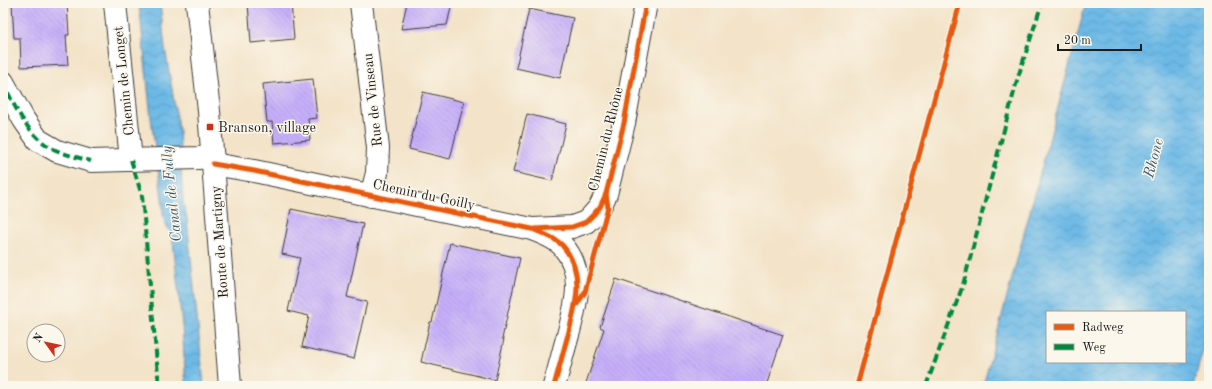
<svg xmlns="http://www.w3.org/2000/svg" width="1212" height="389" font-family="'Old Standard TT',serif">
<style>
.water{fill:url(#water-waves);stroke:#446a81;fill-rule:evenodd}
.building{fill:url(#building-back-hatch)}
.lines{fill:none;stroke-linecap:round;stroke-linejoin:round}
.street-casing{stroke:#3c3a36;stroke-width:24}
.secondary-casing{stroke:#3c3a36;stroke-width:24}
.street{stroke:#fff;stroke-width:22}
.secondary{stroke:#fff;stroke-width:22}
.quiet{stroke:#00873e;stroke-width:4;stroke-dasharray:8 4;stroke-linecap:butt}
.cycleway-casing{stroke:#fbf7ec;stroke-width:8}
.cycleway{stroke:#e8590c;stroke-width:5}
.poi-dot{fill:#c8321e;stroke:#fbf7ec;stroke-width:1.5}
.labels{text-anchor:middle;stroke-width:3;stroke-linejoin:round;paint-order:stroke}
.street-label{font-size:14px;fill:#1c1c1c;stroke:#fbf7ec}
.poi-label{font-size:14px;fill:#1c1c1c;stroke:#fbf7ec;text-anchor:start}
.water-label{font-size:15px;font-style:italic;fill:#3c5b6d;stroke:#fbf7ec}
</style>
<defs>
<pattern id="water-waves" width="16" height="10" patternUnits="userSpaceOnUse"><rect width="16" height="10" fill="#6cb9e6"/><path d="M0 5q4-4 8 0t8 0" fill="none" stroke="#5d9ec5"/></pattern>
<pattern id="building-back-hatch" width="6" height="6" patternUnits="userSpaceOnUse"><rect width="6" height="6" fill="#c6aff9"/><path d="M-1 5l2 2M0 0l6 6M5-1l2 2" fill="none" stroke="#aa96d5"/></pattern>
</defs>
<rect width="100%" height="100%" fill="#fbf7ec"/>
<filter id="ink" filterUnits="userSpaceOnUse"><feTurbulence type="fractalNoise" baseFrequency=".025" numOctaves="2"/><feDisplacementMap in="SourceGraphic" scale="8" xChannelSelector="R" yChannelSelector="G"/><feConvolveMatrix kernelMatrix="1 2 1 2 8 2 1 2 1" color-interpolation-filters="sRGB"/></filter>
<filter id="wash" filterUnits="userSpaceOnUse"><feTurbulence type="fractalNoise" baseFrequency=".012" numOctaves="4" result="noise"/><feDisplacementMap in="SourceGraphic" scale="16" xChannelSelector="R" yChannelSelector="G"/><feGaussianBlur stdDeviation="0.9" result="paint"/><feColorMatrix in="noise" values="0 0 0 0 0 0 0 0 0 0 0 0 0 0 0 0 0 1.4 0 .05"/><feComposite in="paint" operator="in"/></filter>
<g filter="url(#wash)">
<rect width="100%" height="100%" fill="#f3e3c8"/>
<g class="water">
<path d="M139,3H160L165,48L179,131L183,202L187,219L204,386H186L182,325L173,241C172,231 166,228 164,220C163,216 163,211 163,206L151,118Z"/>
<path d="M1086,3H1209V328L1193,386H983ZM1047,312H1185V362H1047Z"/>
</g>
<g id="blocks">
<g class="building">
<path d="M12,3H67L69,35H66L68,65L21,67L20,38H14Z"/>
<path d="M248,3H291L294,39L251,43Z"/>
<path d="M407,3H452L447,25L401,29Z"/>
<path d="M529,9L573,18L560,78L516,68Z"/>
<path d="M313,79L317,118L308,119L310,140L274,143L272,122H267L263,84Z"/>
<path d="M423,92L464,102L450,159L409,149Z"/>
<path d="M527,114L566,124L552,181L513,172Z"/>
<path d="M291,209L363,224L347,297L367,302L354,359L302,347L309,316L288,311L300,258L282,254Z"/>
<path d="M450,243L520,258L502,339H504L495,380L421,362L430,322H432Z"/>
<path d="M616,279L783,335L766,386H585L604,329L600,327Z"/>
</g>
</g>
</g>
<g filter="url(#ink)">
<use href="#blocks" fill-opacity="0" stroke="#3c3a36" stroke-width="1"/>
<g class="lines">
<g class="street-casing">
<g id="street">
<path d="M115,3L131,160"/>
<path d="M361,3L378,148L377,173L371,196"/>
<path d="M3,82L24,120L38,140L57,151L91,161L198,158L213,157"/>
<path d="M213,164L254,171L532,229C542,233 554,237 562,245C586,272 576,305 568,335C563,352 559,369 554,386"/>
<path d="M534,229L572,227L586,222L593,215L600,207L606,194L624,123L646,3"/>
</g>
</g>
<g class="secondary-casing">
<path id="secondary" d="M197,3L209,111L230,386"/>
</g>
<use href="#street" class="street"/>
<use href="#secondary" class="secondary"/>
<g class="quiet">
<path d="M3,82C15,108 30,140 58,151C69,156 80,158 91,161"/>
<path d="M131,160L142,196L159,386"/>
<path d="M926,386L963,285L1018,77L1042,3"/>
</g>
<g class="cycleway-casing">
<g id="cycleway">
<path d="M213,164L254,171L532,229C542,233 554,237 562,245C586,272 576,305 568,335C563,352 559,369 554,386"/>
<path d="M535,229L572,227L586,222L593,215L600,207L606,194L624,123L646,3"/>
<path d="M577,304L585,292L608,207L606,194"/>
<path d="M857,386L960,3"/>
</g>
</g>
<use href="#cycleway" class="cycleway"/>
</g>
</g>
<rect class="poi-dot" x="206" y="123" width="8" height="8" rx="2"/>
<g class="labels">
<g class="street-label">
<text transform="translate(123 81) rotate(-96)" y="5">Chemin de Longet</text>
<text transform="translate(372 100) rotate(-96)" y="5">Rue de Vinseau</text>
<text transform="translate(605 139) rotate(-76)" y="5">Chemin du Rhône</text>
<text transform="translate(424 194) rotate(12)" y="5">Chemin du Goilly</text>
<text transform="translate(219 242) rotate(-94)" y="5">Route de Martigny</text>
</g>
<g class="poi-label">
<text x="218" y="132">Branson, village</text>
</g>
<g class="water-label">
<text transform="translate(1153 158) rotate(-75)" y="5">Rhone</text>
<text transform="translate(171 194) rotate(-96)" y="5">Canal de Fully</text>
</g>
</g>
<rect width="1212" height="389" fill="none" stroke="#fbf7ec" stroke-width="16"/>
<rect x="1046" y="311" width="140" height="52" fill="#fbf7ec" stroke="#a29f99"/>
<rect x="1054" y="324" width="20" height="6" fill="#e8590c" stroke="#a29f99"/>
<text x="1082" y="331" font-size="12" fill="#1c1c1c">Radweg</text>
<rect x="1054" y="344" width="20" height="6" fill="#00873e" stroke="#a29f99"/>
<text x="1082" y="351" font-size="12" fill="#1c1c1c">Weg</text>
<g transform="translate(46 343) rotate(303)"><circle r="19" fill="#fbf7ec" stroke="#a29f99"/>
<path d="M0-3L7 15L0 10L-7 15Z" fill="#c8321e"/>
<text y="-6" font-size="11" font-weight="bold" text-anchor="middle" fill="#1c1c1c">N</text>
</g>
<path d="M1058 44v6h83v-6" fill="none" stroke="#1c1c1c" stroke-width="2"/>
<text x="1064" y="44" font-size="12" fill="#1c1c1c" stroke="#fbf7ec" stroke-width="3" paint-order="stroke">20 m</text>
</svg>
